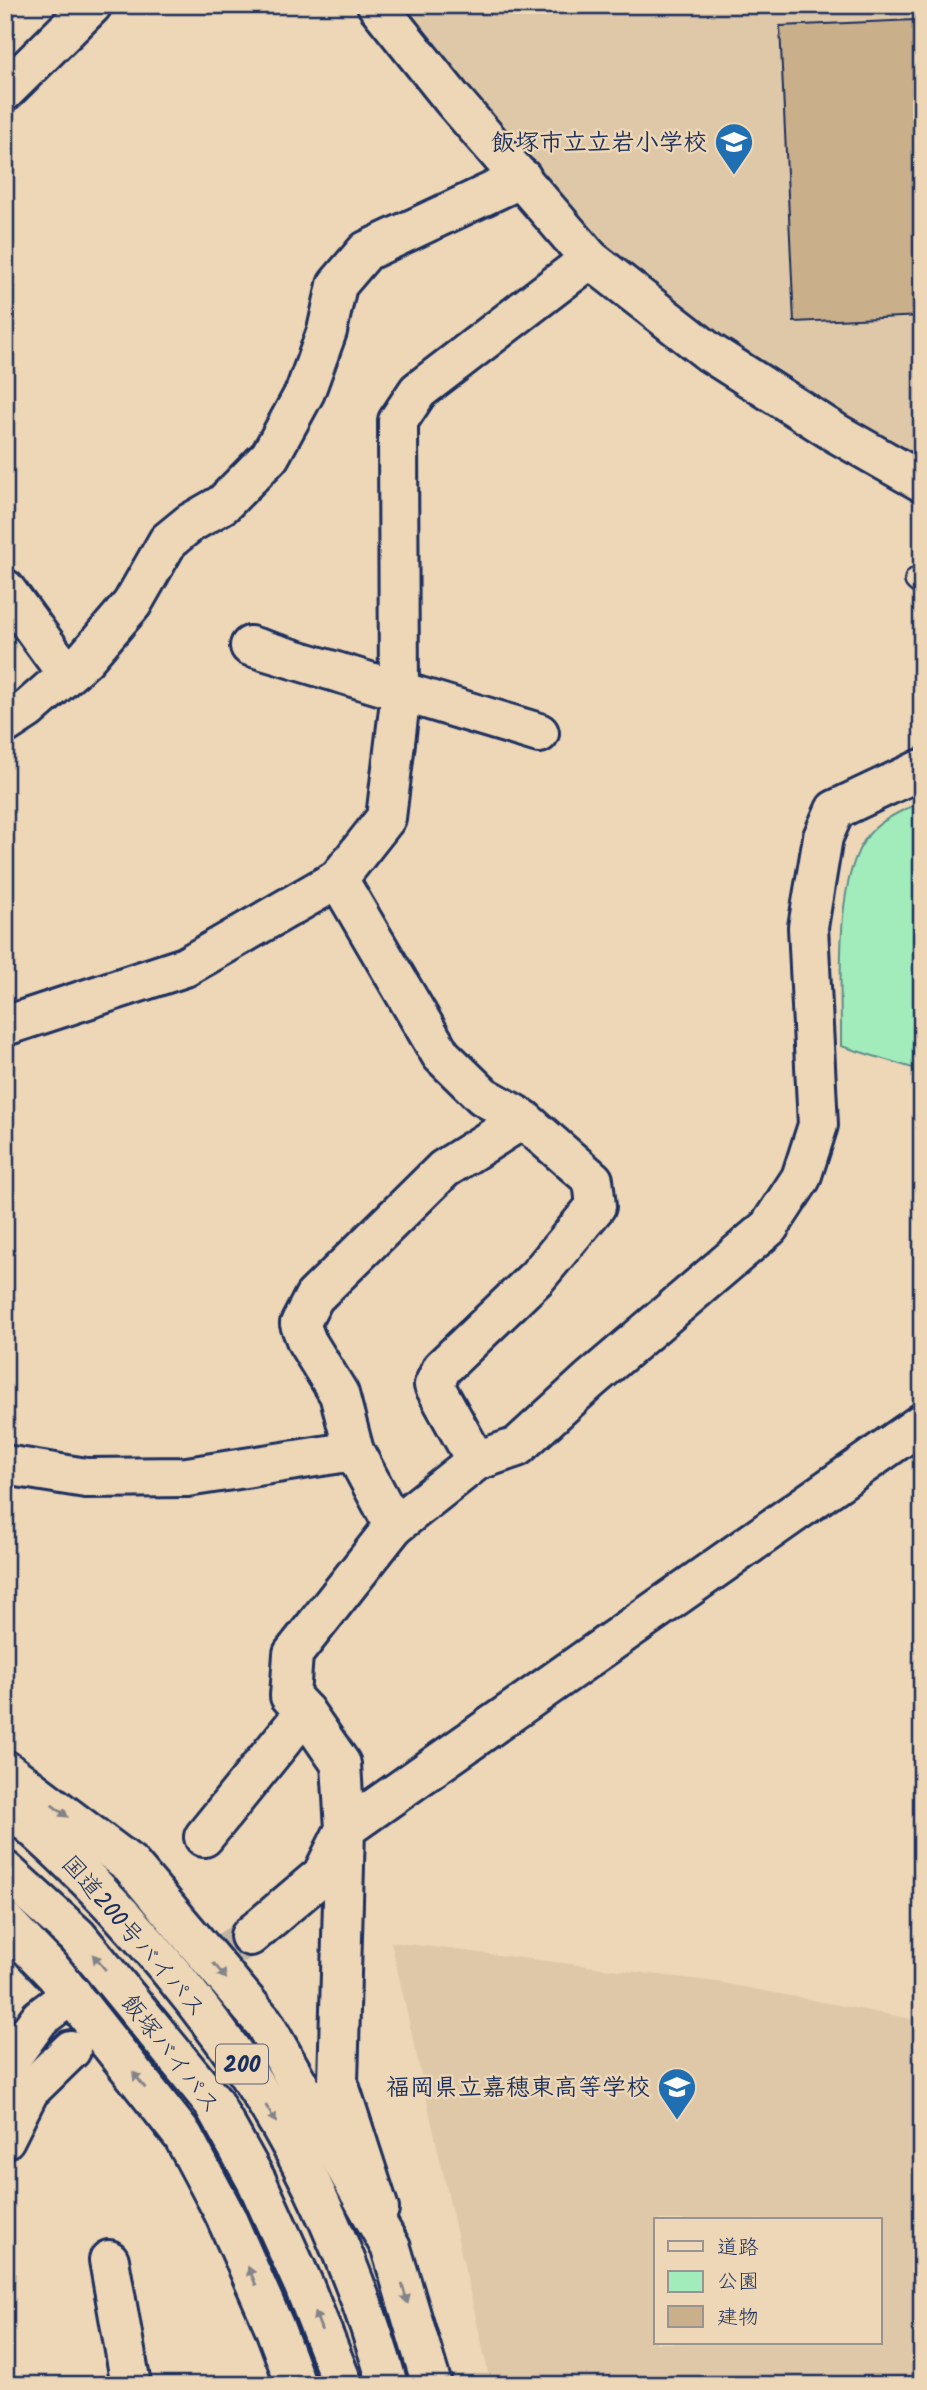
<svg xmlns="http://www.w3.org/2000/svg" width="927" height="2390" font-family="Kalam,'Klee One',sans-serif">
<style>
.built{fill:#dec8a8;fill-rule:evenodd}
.green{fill:#a2ecbb;stroke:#5e8e8c;stroke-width:2}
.building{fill:#c9b08b;stroke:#1b2f5e;stroke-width:2}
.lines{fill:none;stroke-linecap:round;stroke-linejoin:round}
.street-tunnel{stroke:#c3b5a4;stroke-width:38;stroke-dasharray:38 19;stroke-linecap:butt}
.lane-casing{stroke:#1b2f5e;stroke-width:28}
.street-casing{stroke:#1b2f5e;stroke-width:44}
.secondary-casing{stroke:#1b2f5e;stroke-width:44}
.highway-casing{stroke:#1b2f5e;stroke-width:44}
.lane{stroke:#edd7b6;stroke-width:23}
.street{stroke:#edd7b6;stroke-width:38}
.secondary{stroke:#edd7b6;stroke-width:38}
.highway{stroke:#edd7b6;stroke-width:38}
.oneway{fill:#84838a}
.labels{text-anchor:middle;stroke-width:5;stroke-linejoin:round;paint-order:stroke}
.shield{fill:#edd7b6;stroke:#5a6178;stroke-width:2}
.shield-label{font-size:23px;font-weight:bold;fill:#1b2f5e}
.poi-label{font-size:24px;font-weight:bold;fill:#1b2f5e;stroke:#edd7b6;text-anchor:end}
.street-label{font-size:24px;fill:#1b2f5e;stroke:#edd7b6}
</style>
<rect width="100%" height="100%" fill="#edd7b6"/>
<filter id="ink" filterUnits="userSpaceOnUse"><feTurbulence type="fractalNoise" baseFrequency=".0143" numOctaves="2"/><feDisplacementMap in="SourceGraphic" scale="14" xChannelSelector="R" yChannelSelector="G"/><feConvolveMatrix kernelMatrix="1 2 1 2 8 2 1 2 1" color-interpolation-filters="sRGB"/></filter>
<g filter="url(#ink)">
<g class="built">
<path d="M403,5H922V466L791,389L675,305L617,256L477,96Z"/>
<path d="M391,1942L717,1982L922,2021V2385H491ZM656,2220H880V2343H656Z"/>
</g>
<path class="green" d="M922,802V1071L841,1046C842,990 831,866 875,828C887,817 907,808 922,802Z"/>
<g class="building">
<path d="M914,20L922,193V316L794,322L780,26Z"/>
<path d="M914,28H922V51H915Z"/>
</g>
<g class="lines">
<path class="street-tunnel" d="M72,2049L250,1936"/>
<g class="lane-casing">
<path id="lane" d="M917,580L922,584"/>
</g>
<g class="street-casing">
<g id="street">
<path d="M377,5L453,100L590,259L709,352L836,433L922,482"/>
<path d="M5,589L67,674"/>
<path d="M250,646L539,733"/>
<path d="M5,724L28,709L85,659L132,604L168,541L190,523L223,504L270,456L305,392L327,331L337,285L366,251L522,178"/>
<path d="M338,879L441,1055L483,1096L523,1119L444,1169L314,1297L300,1324L307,1342L339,1394L354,1451L394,1526"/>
<path d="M5,1026L185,967L338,879L386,818L399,709L398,421L418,391L590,259"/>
<path d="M476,1461L434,1385L442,1368L537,1277L596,1206L593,1180L523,1119"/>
<path d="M5,1465L86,1478L187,1477L354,1451"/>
<path d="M204,1837L305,1712"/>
<path d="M250,1936L322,1875L345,1829L341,1764L305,1712L290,1696L293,1654L394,1526L476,1461L517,1447L590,1380L769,1227L801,1178L818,1125L808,927L823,837L835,810L922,769"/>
<path d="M5,2066L40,2018L72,1994"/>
<path d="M5,2139L29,2091L71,2050"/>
<path d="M379,2209L338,2082L345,1829L922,1423"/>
<path d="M109,2260L131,2385"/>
</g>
</g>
<g class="secondary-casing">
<path id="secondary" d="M5,91L92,5"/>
</g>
<g class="highway-casing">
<g id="highway">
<path d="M5,1770L130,1864L264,2023L391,2248L432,2385"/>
<path d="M5,1803C94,1878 176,1971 243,2067C308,2160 357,2276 388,2385"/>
<path d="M5,1871L77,1936L212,2101L257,2182L304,2286L343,2385"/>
<path d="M5,1922L55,1974L183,2136L224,2213L274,2326L296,2385"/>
</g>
</g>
<use href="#lane" class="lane"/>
<use href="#street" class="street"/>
<use href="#secondary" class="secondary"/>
<use href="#highway" class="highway"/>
</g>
<defs><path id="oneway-solid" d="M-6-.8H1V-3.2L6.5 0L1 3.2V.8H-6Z" transform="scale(1.75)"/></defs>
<g class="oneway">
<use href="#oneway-solid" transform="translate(60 1811) rotate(37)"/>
<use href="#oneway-solid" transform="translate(99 1962) rotate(-130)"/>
<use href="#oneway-solid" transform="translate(220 1971) rotate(50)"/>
<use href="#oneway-solid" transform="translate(139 2080) rotate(-128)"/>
<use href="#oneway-solid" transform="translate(271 2114) rotate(59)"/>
<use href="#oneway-solid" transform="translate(252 2276) rotate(-114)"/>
<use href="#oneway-solid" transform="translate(405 2294) rotate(74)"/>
<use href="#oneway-solid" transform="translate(318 2321) rotate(-111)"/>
</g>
</g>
<defs>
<g id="school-pin" transform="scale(2.0125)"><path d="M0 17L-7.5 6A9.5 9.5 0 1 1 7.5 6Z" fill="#1f6fb2" stroke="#edd7b6"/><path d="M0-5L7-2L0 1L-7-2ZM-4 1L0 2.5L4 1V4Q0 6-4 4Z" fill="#fff"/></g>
</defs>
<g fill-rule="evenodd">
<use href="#school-pin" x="734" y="142"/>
<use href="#school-pin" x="677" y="2087"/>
</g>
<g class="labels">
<rect class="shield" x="216" y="2044.5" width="52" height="39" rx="5"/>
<g class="shield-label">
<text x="242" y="2072">200</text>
</g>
<g class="poi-label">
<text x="707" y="150">飯塚市立立岩小学校</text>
<text x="650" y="2095">福岡県立嘉穂東高等学校</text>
</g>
<g class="street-label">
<text transform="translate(134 1936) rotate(49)" y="8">国道200号バイパス</text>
<text transform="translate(171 2054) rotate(52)" y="8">飯塚バイパス</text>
</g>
</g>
<rect width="927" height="2390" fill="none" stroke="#edd7b6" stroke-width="28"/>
<rect x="14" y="14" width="899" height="2362" fill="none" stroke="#1b2f5e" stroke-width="2.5" filter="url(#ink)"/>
<rect x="654" y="2218" width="228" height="126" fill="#edd7b6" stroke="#999493" stroke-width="2"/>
<rect x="668" y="2241" width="35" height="10" fill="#edd7b6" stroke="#999493" stroke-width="2"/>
<text x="717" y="2254" font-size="21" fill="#1b2f5e">道路</text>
<rect x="668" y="2271" width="35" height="21" fill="#a2ecbb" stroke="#999493" stroke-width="2"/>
<text x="717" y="2288" font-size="21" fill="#1b2f5e">公園</text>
<rect x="668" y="2306" width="35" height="21" fill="#c9b08b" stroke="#999493" stroke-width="2"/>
<text x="717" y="2324" font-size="21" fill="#1b2f5e">建物</text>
</svg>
